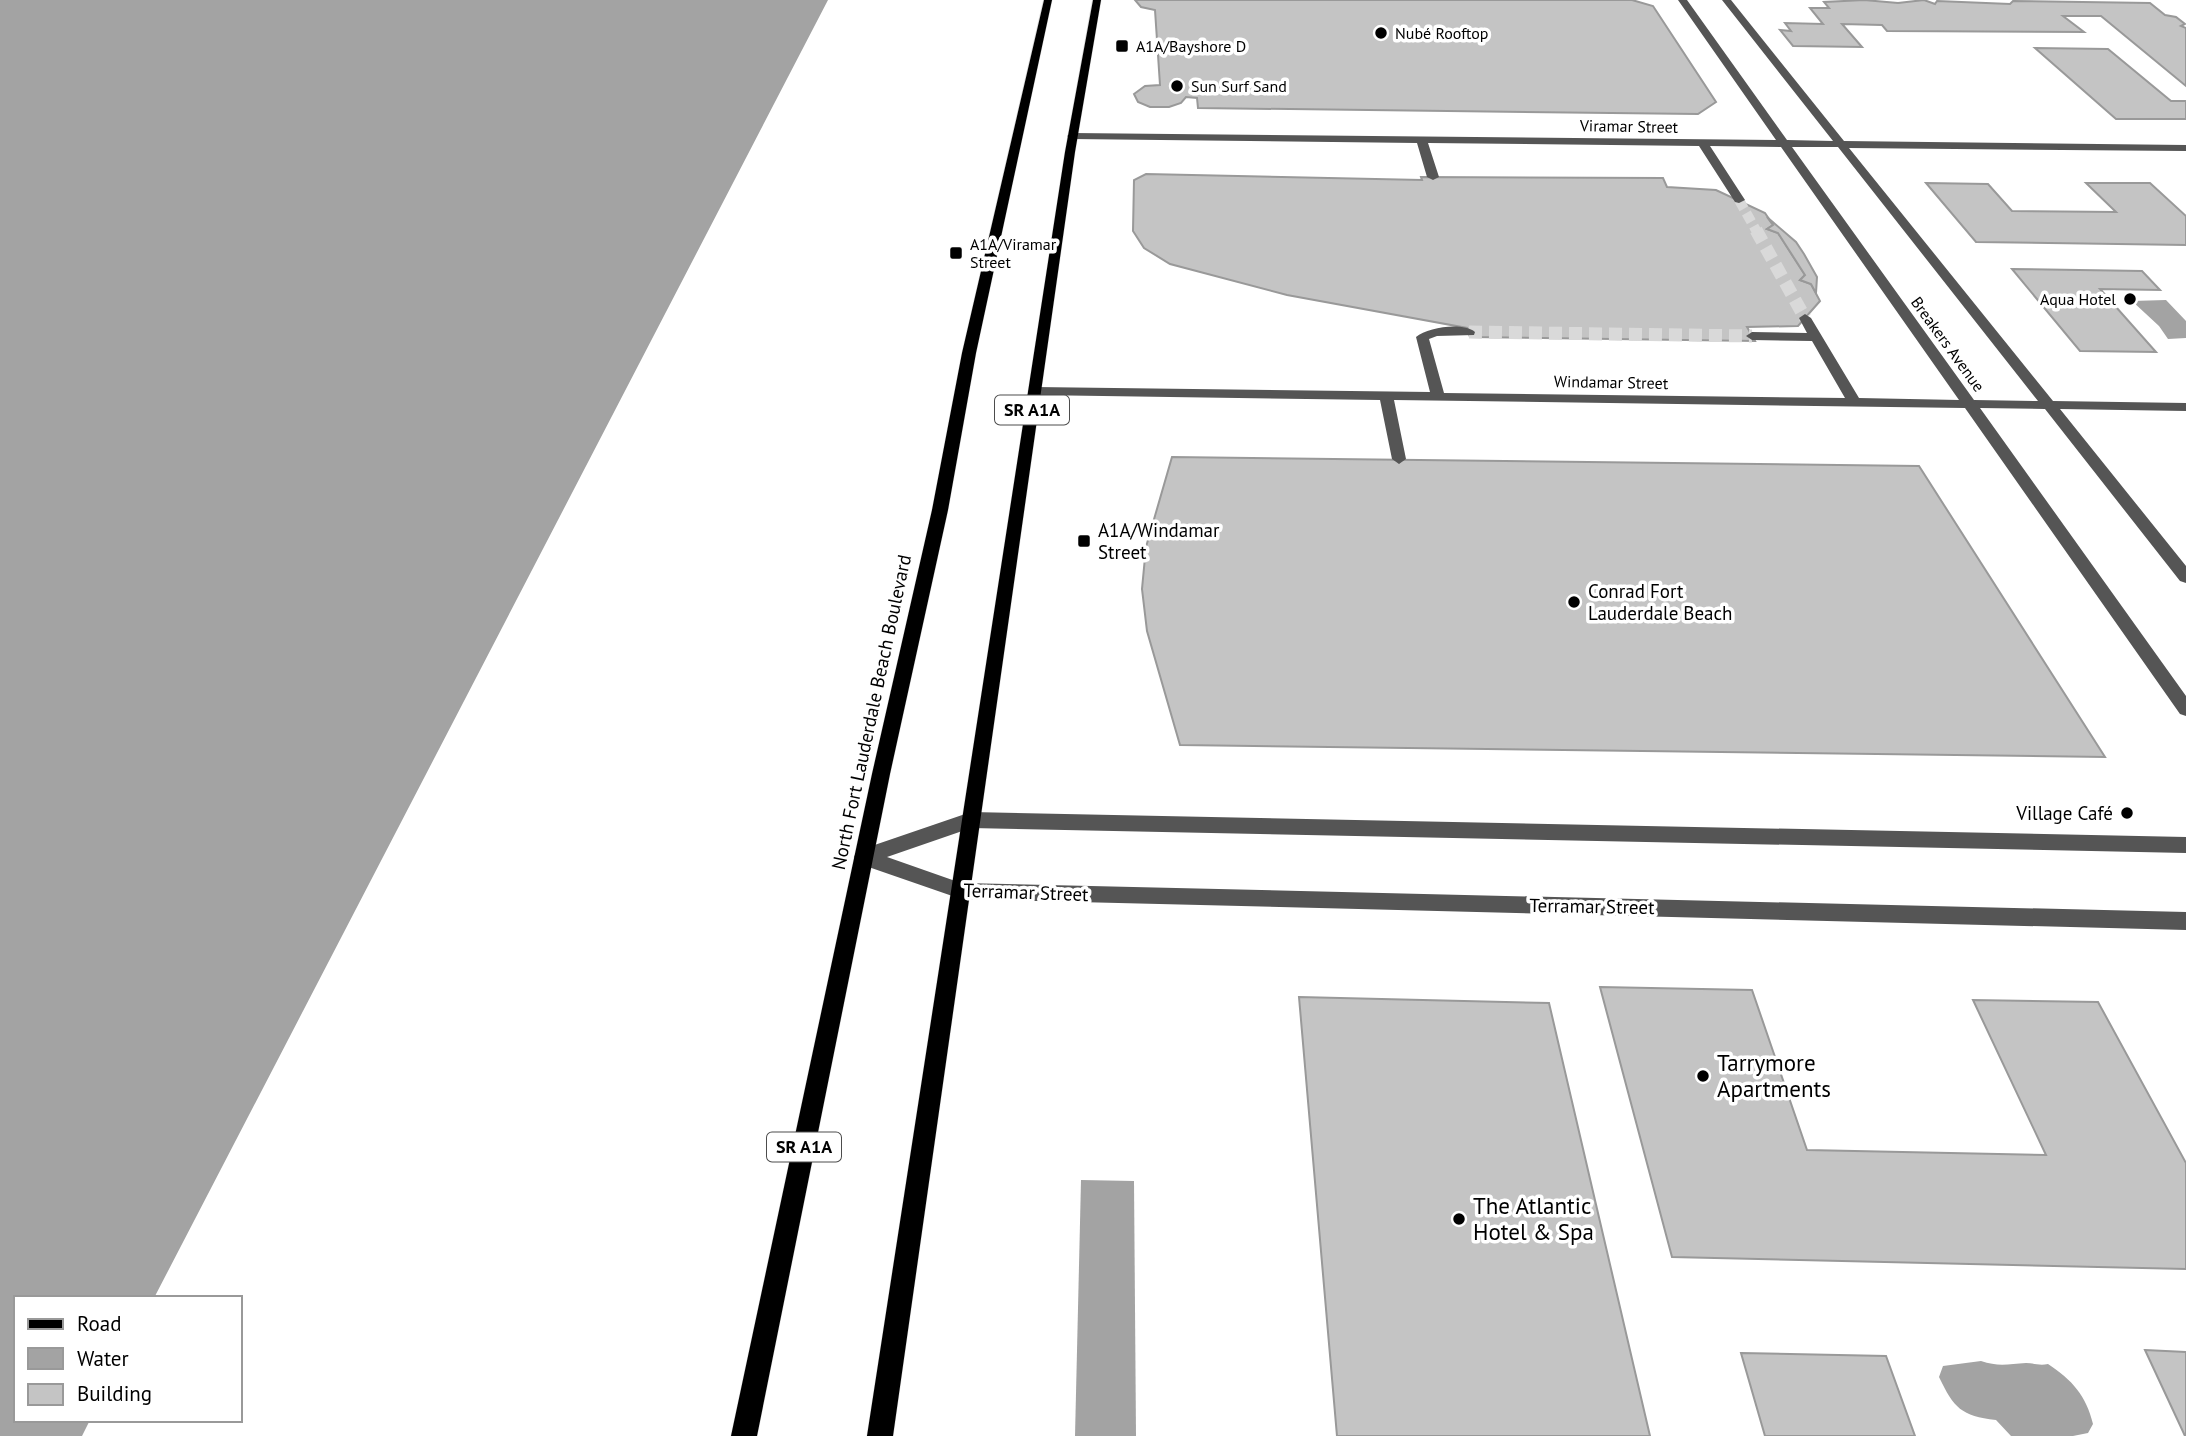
<svg xmlns="http://www.w3.org/2000/svg" width="2186" height="1436" font-family="'PT Sans',sans-serif">
<style>
.water{fill:#a3a3a3}
.building{fill:#c4c4c4;stroke:#999;stroke-width:2}
.lines{fill:none;stroke-linecap:round;stroke-linejoin:round}
.minor-tunnel-far1{stroke:#d9d9d9;stroke-width:10;stroke-dasharray:10 5;stroke-linecap:butt}
.minor-tunnel{stroke:#d9d9d9;stroke-width:13;stroke-dasharray:13 7;stroke-linecap:butt}
.major-casing{stroke:#dbdbdb;stroke-width:1}
.minor{fill:#555;fill-rule:evenodd}
.major{fill:#000;fill-rule:evenodd}
.poi-dot{fill:#000;stroke:#fff;stroke-width:2.5}
.labels{text-anchor:middle;stroke-width:7;stroke-linejoin:round;paint-order:stroke}
.far-poi-label{font-size:16px;fill:#000;stroke:#fff;text-anchor:start}
.far-street-label{font-size:16px;fill:#000;stroke:#fff}
.shield{fill:#fff;stroke:#4c4c4c;stroke-width:2}
.shield-label{font-size:18px;font-weight:bold;fill:#000}
.poi-label{font-size:19px;fill:#000;stroke:#fff;text-anchor:start}
.street-label{font-size:19px;fill:#000;stroke:#fff}
.near-poi-label{font-size:23px;fill:#000;stroke:#fff;text-anchor:start}
</style>
<rect width="100%" height="100%" fill="#fff"/>
<g class="water">
<path d="M0,0H828L154,1298H16V1420H90L82,1436H0Z"/>
<path d="M2166,300L2186,321V338L2168,339L2159,326L2132,301Z"/>
<path d="M1081,1180L1134,1181L1136,1436H1075Z"/>
<path d="M1981,1361C1998,1367 2009,1364 2026,1363C2034,1363 2039,1366 2048,1364C2072,1380 2086,1395 2093,1424L2088,1433L2073,1436H2011L1996,1420C1961,1416 1954,1408 1939,1377L1943,1366Z"/>
</g>
<g class="building">
<path d="M1135,0H1632L1653,6L1716,102L1698,114L1198,108L1197,98L1186,97L1181,103L1169,107H1150L1138,102L1134,94L1145,86L1160,85L1155,10L1141,7Z"/>
<path d="M1864,0L1898,3L1924,0L1935,4L1937,1L2010,4L2013,1L2150,3L2165,15L2176,17L2185,24L2181,26L2186,28V86L2101,16H2063L2084,32L1887,31L1882,25L1842,24L1862,47L1793,46L1780,30L1791,31L1785,23L1823,24L1810,8H1829L1824,2Z"/>
<path d="M2035,48L2108,49L2171,101H2186V119H2116Z"/>
<path d="M1146,174L1422,180L1421,177L1663,178L1667,187L1716,190L1765,213L1773,225L1767,229L1778,233L1805,275L1800,280L1811,284L1820,301L1798,326L1747,327L1755,341L1470,337L1467,328L1287,295L1170,264L1144,248L1133,231L1134,180Z"/>
<path d="M1926,183L1988,184L2012,211L2116,212L2086,183H2150L2186,216V245L1976,242Z"/>
<path d="M1767,217L1796,242L1804,254L1817,277L1816,293L1811,284L1800,280L1805,275L1778,233L1767,229L1773,225Z"/>
<path d="M2012,269L2142,271L2160,290L2100,289L2156,352L2080,351Z"/>
<path d="M1172,457L1919,466L2105,757L1180,745L1147,631L1142,589L1146,547Z"/>
<path d="M1600,987L1752,990L1807,1150L2046,1155L1973,1000L2098,1002L2186,1163V1269L1672,1257Z"/>
<path d="M1299,997L1549,1003L1650,1436H1337Z"/>
<path d="M2145,1350L2186,1352V1436H2185Z"/>
<path d="M1741,1353L1886,1356L1915,1436H1765Z"/>
</g>
<g class="lines">
<path class="minor-tunnel-far1" d="M1739,200L1757,232"/>
<g class="minor-tunnel">
<path d="M1756,230L1805,318"/>
<path d="M1469,332L1752,336"/>
</g>
<g class="major-casing">
<g id="major">
<path d="M1044,0H1052L976,353L948,510L890,774L757,1436H731L872,774L932,510L962,353Z"/>
<path d="M1093,0H1101L1075,152L893,1436H867L1065,152Z"/>
</g>
</g>
<g class="minor">
<path d="M1678,0H1687L1787,140L1833,141L1722,0H1731L1844,141L2186,145V151L1849,148L2053,401L2186,403V411L2060,409L2186,566V583L2180,581L2045,409L1980,408L2186,696V716L2180,714L1965,408L1394,400L1406,459L1399,464L1392,459L1380,400L1035,395L1028,391L1035,387L1430,392L1416,337C1428,327 1463,322 1475,332L1474,335L1437,336L1429,339L1444,393L1845,398L1812,341L1752,340L1746,336L1752,332L1807,333L1799,318L1805,314L1811,318L1859,398L1959,400L1781,147L1710,146L1745,200L1739,203L1735,202L1699,146L1428,143L1439,177L1433,180L1427,177L1417,143L1072,139L1067,136L1072,133L1776,140ZM1792,147H1838L2038,401L1974,400Z"/>
<path d="M971,812L2186,837V853L971,828L887,857L961,883L2186,912V930L961,899L857,863L854,857L857,851Z"/>
</g>
<use href="#major" class="major"/>
</g>
<g class="poi-dot">
<circle cx="1381" cy="33" r="7"/>
<rect x="1115" y="39" width="14" height="14" rx="3.5"/>
<circle cx="1177" cy="86" r="7"/>
<rect x="949" y="246" width="14" height="14" rx="3.5"/>
<circle cx="2130" cy="299" r="7"/>
<rect x="1077" y="534" width="14" height="14" rx="3.5"/>
<circle cx="1574" cy="602" r="7"/>
<circle cx="2127" cy="813" r="7"/>
<circle cx="1703" cy="1076" r="7"/>
<circle cx="1459" cy="1219" r="7"/>
</g>
<g class="labels">
<g class="far-poi-label">
<text x="1395" y="39">Nubé Rooftop</text>
<text x="1136" y="52">A1A/Bayshore D</text>
<text x="1191" y="92">Sun Surf Sand</text>
<text x="970" y="250">A1A/Viramar<tspan x="970" dy="18">Street</tspan></text>
<text x="2116" y="305" text-anchor="end">Aqua Hotel</text>
</g>
<g class="far-street-label">
<text transform="translate(1629 126) rotate(1)" y="6">Viramar Street</text>
<text transform="translate(1948 344) rotate(54)" y="6">Breakers Avenue</text>
<text transform="translate(1611 382) rotate(1)" y="6">Windamar Street</text>
</g>
<g class="shield">
<rect x="995" y="395.5" width="74" height="29" rx="5"/>
<rect x="767" y="1132.5" width="74" height="29" rx="5"/>
</g>
<g class="shield-label">
<text x="1032" y="416">SR A1A</text>
<text x="804" y="1153">SR A1A</text>
</g>
<g class="poi-label">
<text x="1098" y="537">A1A/Windamar<tspan x="1098" dy="22">Street</tspan></text>
<text x="1588" y="598">Conrad Fort<tspan x="1588" dy="22">Lauderdale Beach</tspan></text>
<text x="2113" y="820" text-anchor="end">Village Café</text>
</g>
<g class="street-label">
<text transform="translate(871 712) rotate(-78)" y="7">North Fort Lauderdale Beach Boulevard</text>
<text transform="translate(1026 892) rotate(2)" y="7">Terramar Street</text>
<text transform="translate(1592 906) rotate(1)" y="7">Terramar Street</text>
</g>
<g class="near-poi-label">
<text x="1717" y="1071">Tarrymore<tspan x="1717" dy="26">Apartments</tspan></text>
<text x="1473" y="1214">The Atlantic<tspan x="1473" dy="26">Hotel &amp; Spa</tspan></text>
</g>
</g>
<rect x="14" y="1296" width="228" height="126" fill="#ffffff" stroke="#999999" stroke-width="2"/>
<rect x="28" y="1319" width="35" height="10" fill="#000000" stroke="#999999" stroke-width="2"/>
<text x="77" y="1331" font-size="21" fill="#000000">Road</text>
<rect x="28" y="1348" width="35" height="21" fill="#a3a3a3" stroke="#999999" stroke-width="2"/>
<text x="77" y="1366" font-size="21" fill="#000000">Water</text>
<rect x="28" y="1384" width="35" height="21" fill="#c4c4c4" stroke="#999999" stroke-width="2"/>
<text x="77" y="1401" font-size="21" fill="#000000">Building</text>
</svg>
